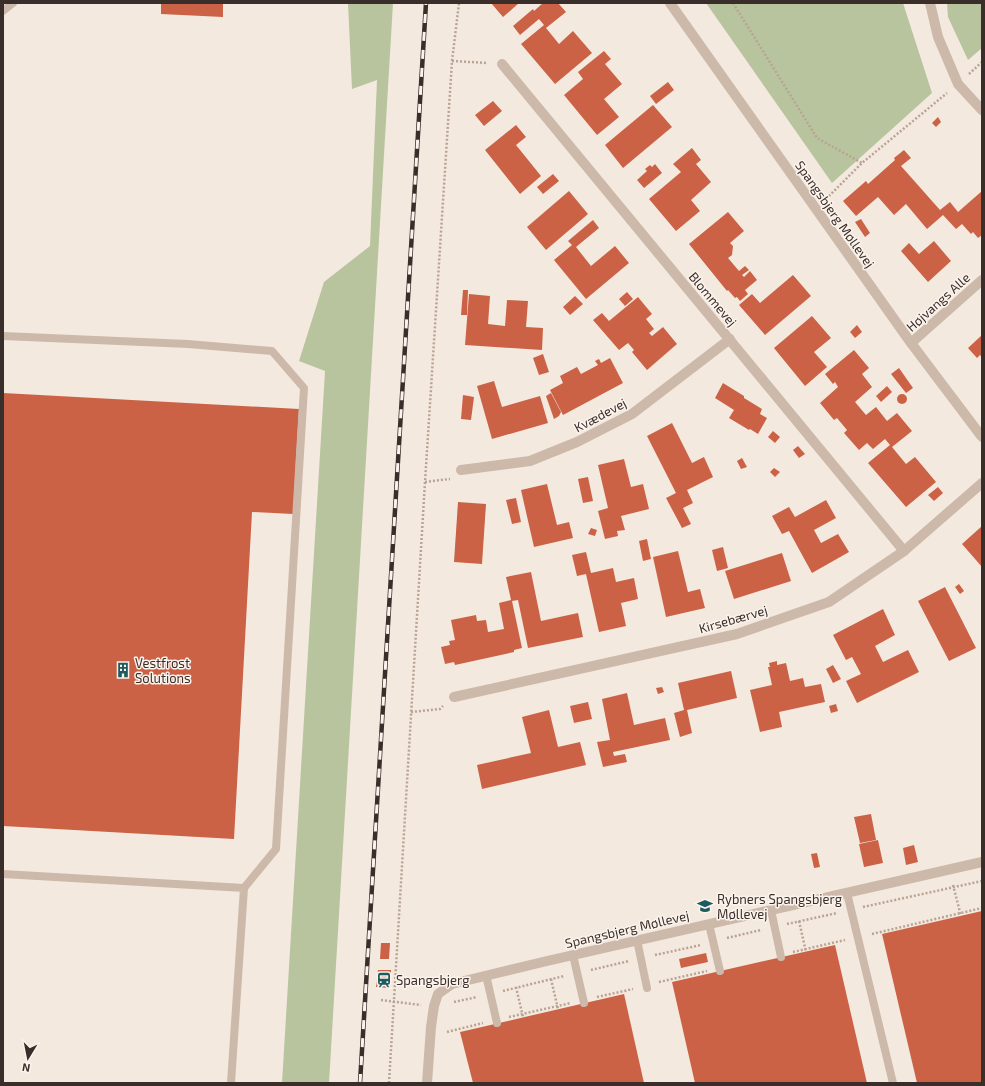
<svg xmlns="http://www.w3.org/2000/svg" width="985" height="1086" font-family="'Exo 2',sans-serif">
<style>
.green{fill:#b8c49e}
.building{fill:#cb6246}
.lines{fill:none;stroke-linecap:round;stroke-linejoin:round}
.path{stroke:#b9a394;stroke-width:2.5;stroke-dasharray:2 2;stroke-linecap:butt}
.service{stroke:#cdb9aa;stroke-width:8}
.minor{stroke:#cdb9aa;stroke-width:10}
.tertiary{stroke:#cdb9aa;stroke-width:10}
.rail-casing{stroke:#3a2e2a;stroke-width:4.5}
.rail{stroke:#fbf3ec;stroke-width:3;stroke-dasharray:9;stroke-linecap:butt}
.labels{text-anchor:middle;stroke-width:3;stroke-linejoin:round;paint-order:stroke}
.street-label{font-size:13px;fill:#3a2e2a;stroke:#fbf3ec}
.poi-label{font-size:13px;fill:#3a2e2a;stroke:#fbf3ec;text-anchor:start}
</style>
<rect width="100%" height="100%" fill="#f4e9df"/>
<g class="green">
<path d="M348,3H393L329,1083H282L325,371L299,361L324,282L370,246L377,80L352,89Z"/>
<path d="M706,3H903L932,93L832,183Z"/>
<path d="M947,3H982V48L968,60L948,17Z"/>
</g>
<g class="building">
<path d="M161,3H223V17L161,14Z"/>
<path d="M491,3H519L503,17Z"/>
<path d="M543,3H558L566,12L546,28L559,44L573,31L592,53L555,84L521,44L544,25L539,19L520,35L513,26L533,9L534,11Z"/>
<path d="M604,51L611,59L605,64L622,84L604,99L619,117L597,135L564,95L583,79L578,72Z"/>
<path d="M668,82L674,90L656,104L650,96Z"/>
<path d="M493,101L502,111L484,126L475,115Z"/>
<path d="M653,105L672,127L623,168L605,145Z"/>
<path d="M938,117L941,122L936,127L932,123Z"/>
<path d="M516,125L526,137L516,145L541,176L520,194L485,150Z"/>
<path d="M692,148L701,160L696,164L711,182L691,200L700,211L676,231L649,199L681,172L673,164Z"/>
<path d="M904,150L911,158L901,166L940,210L950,202L958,212L982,191V235L978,238L973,232L971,234L962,224L956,229L943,215L927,229L906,204L894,215L878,197L856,216L843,201L866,181L868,184L895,160L894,158Z"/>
<path d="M655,164L662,173L644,188L637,180L647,171L645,169L650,165L652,167Z"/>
<path d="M553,174L559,181L543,194L537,187Z"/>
<path d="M569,191L588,214L546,250L527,227Z"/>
<path d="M728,212L744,231L730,243L733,246L732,255L728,258L739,271L745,266L749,270L742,275L744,277L750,271L757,280L745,290L748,294L740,301L737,297L735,298L728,290L727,291L689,244Z"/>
<path d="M861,219L870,233L865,237L855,222Z"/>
<path d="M593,220L599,228L576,247L591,266L615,246L629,263L586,299L554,260L572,245L568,241Z"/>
<path d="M934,241L951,261L928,282L901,251L909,243L919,254Z"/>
<path d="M793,275L811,296L765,335L739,305L752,294L760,303Z"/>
<path d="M463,290H468L467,315H461Z"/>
<path d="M627,292L633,299L625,306L619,299Z"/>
<path d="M469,294L490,296L488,324L505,326L507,300L528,301L526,327L543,328L542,350L465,345Z"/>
<path d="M575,296L583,304L570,315L563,307Z"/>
<path d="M638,297L652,314L646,319L654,329L649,333L652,336L663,327L677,344L647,370L632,352L634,350L628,343L619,350L593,320L602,313L609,321Z"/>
<path d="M812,316L831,338L814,352L827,367L805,386L774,348Z"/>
<path d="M857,325L862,332L855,338L850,332Z"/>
<path d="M982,335V358L980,355L977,358L968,348Z"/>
<path d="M854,350L869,368L862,374L872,387L855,402L866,415L876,407L887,421L897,413L912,431L892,447L906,464L915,457L936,482L906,507L868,463L890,445L885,439L873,449L867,443L859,450L844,433L847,430L837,418L834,420L820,403L838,387L835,382L833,384L825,374Z"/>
<path d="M543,354L549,372L539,375L533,358Z"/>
<path d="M610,358L623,383L563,415L550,390L563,383L560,376L577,367L581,374L598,365L595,361L599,359L601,363Z"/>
<path d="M899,368L913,388L906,393L891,374Z"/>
<path d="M494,381L502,407L540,396L548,423L492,439L477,386Z"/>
<path d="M723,383L744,396V398L762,409L760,414L767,418L758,434L750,429L749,430L729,418L734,410L715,398Z"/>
<path d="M887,386L892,392L881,402L876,396Z"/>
<path d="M3,393L299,409L293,514L252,512L234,839L3,826Z"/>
<path d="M551,393L561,412L559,416L554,419L546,396Z"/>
<circle cx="902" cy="399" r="5"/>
<path d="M463,395L474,397L471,420L461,419Z"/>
<path d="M672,423L692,463L704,457L713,477L687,490L693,503L683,508L691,524L682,528L666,498L676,493L647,436Z"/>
<path d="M773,431L780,437L775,443L768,437Z"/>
<path d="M798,446L805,454L799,458L793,450Z"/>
<path d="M742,458L747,467L741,469L737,461Z"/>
<path d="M624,459L631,487L643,484L649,509L621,516L625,530L617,531L618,536L605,539L598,511L608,508L598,465Z"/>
<path d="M774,468L780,472L775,477L770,472Z"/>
<path d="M588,477L593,501L583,503L578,479Z"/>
<path d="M547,484L557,525L569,522L573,538L534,547L521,490Z"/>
<path d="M938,487L943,493L934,501L928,495Z"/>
<path d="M516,498L521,522L512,524L506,500Z"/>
<path d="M826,500L836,518L814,530L821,543L838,534L849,552L812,573L789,531L782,534L772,516L789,507L795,517Z"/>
<path d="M458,502L486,504L482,564L454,562Z"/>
<path d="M982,526V567L962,544Z"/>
<path d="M591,528L597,530L595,536L588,534Z"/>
<path d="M647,539L651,559L643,561L639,541Z"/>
<path d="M723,547L728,568L717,571L712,550Z"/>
<path d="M678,551L688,592L700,589L705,608L666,617L653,557Z"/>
<path d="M586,552L591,573L613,568L616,582L634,578L638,599L621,603L626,626L599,632L586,574L577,576L572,555Z"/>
<path d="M782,553L791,581L734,599L725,571Z"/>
<path d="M531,572L541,621L578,613L583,637L528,648L518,600L512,601L522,648L514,650V652L455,665L454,662L445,664L441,647L450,645L449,641L455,640L451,620L476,615L477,621L486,620L488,632L504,629L499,603L511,600L506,577Z"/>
<path d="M959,584L964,591L960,594L955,587Z"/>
<path d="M945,587L976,648L949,661L918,601Z"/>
<path d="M883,609L895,635L875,646L883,662L908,650L919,672L857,703L846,681L861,674L852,657L846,660L833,635Z"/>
<path d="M777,661V665L786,663L790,681L803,678L805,687L821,684L825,702L779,712L782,727L760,732L750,690L772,685L768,667H770L769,663Z"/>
<path d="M833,665L841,679L833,683L826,669Z"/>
<path d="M731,671L737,698L687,710L692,733L680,737L674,713L684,710L678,683Z"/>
<path d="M662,687L664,692L658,694L656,688Z"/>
<path d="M627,693L634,725L665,718L670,740L613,752L614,756L625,754L627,762L603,767L597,742L610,740L602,699Z"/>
<path d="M588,702L592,719L574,723L570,706Z"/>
<path d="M836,704L838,711L831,713L829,706Z"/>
<path d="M549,710L558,747L580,742L586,765L482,789L477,765L531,753L522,717Z"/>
<path d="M871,814L876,840L860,843L854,817Z"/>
<path d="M878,840L883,863L864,867L859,844Z"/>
<path d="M914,845L918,862L906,865L903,848Z"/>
<path d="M817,853L820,867L814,868L811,854Z"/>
<path d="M982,911V1083H917L882,934Z"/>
<path d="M381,943H390L389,959H380Z"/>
<path d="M835,945L867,1083H695L672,982Z"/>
<path d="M706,953L708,962L681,968L679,959Z"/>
<path d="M378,970H391L390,988L376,987Z"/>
<path d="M624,994L644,1083H473L460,1032Z"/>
</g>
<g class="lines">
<g class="path">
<path d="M733,3L817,138L862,163"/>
<path d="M452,61L488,63"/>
<path d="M969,74L982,62"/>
<path d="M826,199L862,163L947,93"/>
<path d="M425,482L450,479"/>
<path d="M411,712L440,709L443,706"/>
<path d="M953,885L961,916"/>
<path d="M863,907L982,881"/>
<path d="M799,921L806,952"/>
<path d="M787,924L837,913"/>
<path d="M872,934L982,908"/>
<path d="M727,938L761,930"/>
<path d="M793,952L845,940"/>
<path d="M655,955L701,945"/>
<path d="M591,970L629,961"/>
<path d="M551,979L558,1009"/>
<path d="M659,982L707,971"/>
<path d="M516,987L523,1017"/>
<path d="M503,991L564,976"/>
<path d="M597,997L633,989"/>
<path d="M381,1000L421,1005"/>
<path d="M454,1002L477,997"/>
<path d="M509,1017L571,1003"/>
<path d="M447,1032L483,1023"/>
<path d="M389,1083L425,482L452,61L459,3"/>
</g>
<g class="service">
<path d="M3,11L13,3"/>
<path d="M3,336L188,344L272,351L304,388L276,849L244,888"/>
<path d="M3,874L244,888L231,1083"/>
<path d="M847,893L893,1083"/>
<path d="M771,910L781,957"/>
<path d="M709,924L720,971"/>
<path d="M637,940L647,988"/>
<path d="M573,955L584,1003"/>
<path d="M486,975L497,1023"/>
</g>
<g class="minor">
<path d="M930,3L938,37L958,84L982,110"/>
<path d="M502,64L904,551"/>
<path d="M911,343L982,280"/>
<path d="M461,470L530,461L577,442L632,414L730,339"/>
<path d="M454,697L737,634L829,602L904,551L982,483"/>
<path d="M427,1083L431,1027L434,1006L438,994L452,984L547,961L982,862"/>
</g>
<path class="tertiary" d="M670,3L911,343L982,437"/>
<g class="rail-casing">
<path id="rail" d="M360,1083L426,3"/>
</g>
<use href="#rail" class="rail"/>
</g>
<defs>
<g id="building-bare" transform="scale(1.2)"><path d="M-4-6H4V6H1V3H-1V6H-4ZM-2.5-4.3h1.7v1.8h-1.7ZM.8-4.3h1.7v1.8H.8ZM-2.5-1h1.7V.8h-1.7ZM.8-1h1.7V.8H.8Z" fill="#1d5b5e" stroke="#fbf3ec" stroke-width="2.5" paint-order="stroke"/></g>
<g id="school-bare" transform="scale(1.2)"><path d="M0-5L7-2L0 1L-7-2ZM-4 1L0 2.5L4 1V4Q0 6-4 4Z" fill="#1d5b5e" stroke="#fbf3ec" stroke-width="2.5" paint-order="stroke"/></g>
<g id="station-bare" transform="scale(1.2)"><path d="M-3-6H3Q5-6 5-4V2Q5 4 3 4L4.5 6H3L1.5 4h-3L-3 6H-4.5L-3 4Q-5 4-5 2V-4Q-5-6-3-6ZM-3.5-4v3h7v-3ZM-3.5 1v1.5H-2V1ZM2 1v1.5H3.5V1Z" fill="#1d5b5e" stroke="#fbf3ec" stroke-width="2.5" paint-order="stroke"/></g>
</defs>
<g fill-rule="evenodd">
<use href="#building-bare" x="123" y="670"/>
<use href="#school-bare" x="705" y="906"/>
<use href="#station-bare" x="384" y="980"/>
</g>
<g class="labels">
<g class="street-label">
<text transform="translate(835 214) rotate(55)" y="5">Spangsbjerg Møllevej</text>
<text transform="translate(713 299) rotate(50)" y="5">Blommevej</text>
<text transform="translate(938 302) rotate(-42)" y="5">Højvangs Alle</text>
<text transform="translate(600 415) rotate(-28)" y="5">Kvædevej</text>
<text transform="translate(733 619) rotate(-16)" y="5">Kirsebærvej</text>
<text transform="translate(627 929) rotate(-13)" y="5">Spangsbjerg Møllevej</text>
</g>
<g class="poi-label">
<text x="135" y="668">Vestfrost<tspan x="135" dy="15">Solutions</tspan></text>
<text x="717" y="904">Rybners Spangsbjerg<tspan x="717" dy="15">Møllevej</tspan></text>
<text x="396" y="985">Spangsbjerg</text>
</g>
</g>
<rect width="985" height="1086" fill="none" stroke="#3a2e2a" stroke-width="8"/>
<g transform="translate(28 1058) rotate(190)" stroke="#fbf3ec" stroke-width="3" paint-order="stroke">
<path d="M0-3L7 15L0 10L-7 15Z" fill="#3a2e2a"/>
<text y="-6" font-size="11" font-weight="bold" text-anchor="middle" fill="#3a2e2a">N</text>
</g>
</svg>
